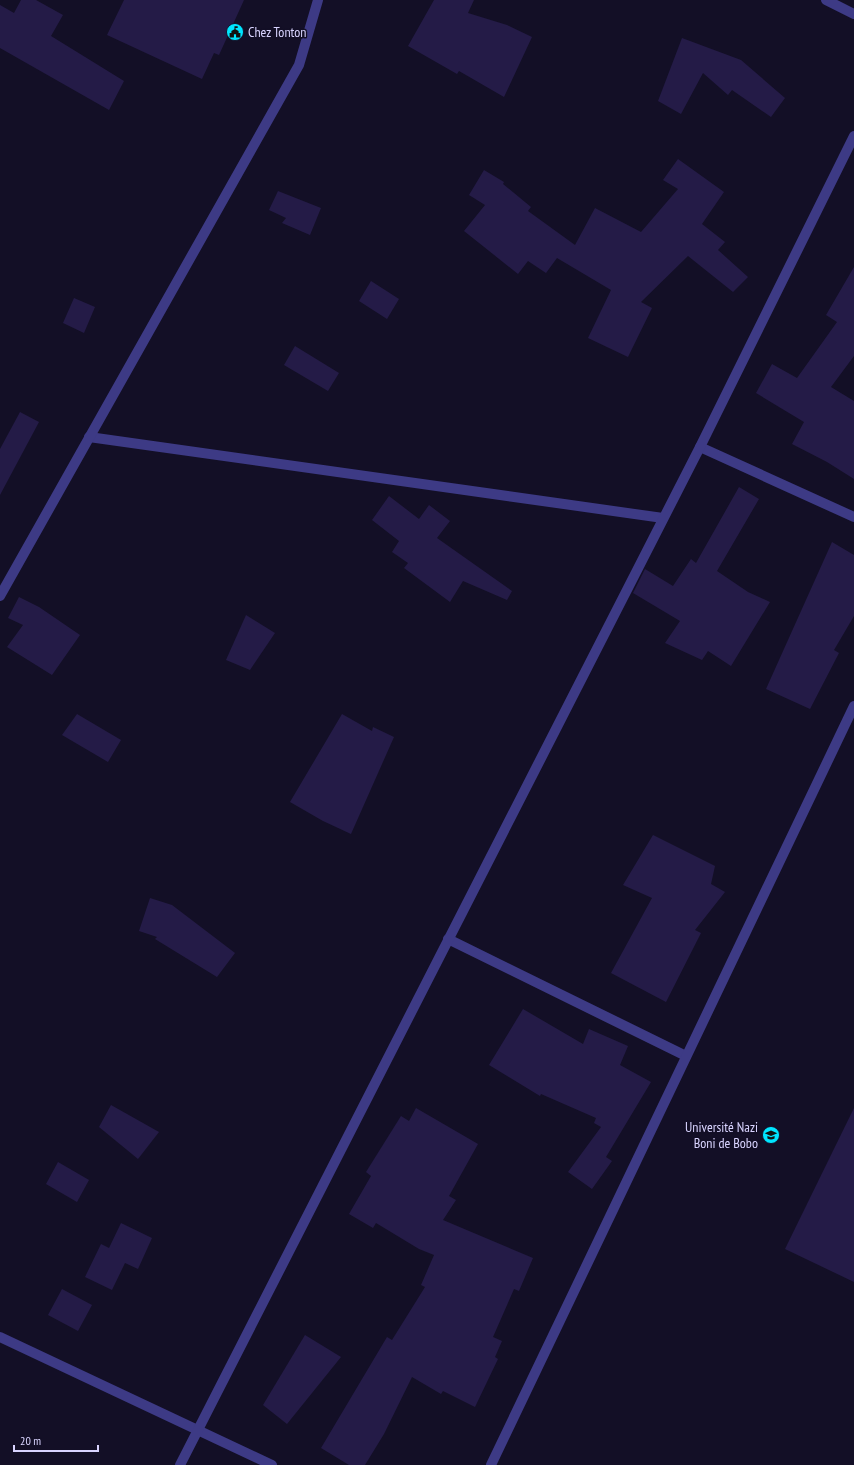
<svg xmlns="http://www.w3.org/2000/svg" width="854" height="1465" font-family="'PT Sans Narrow',sans-serif">
<style>
.building{fill:#241b47}
.lines{fill:none;stroke-linecap:round;stroke-linejoin:round}
.minor{stroke:#3d3a85;stroke-width:10}
.labels{text-anchor:middle;stroke-width:3;stroke-linejoin:round;paint-order:stroke}
.poi-label{font-size:14px;fill:#d9d4ff;stroke:#130f26;text-anchor:start}
</style>
<rect width="100%" height="100%" fill="#130f26"/>
<g class="building">
<path d="M21,0H36L63,15L51,36L124,81L109,110L0,48V5L14,13Z"/>
<path d="M124,0H244L219,55L214,53L202,79L107,35Z"/>
<path d="M434,0H474L468,13L507,25L532,37L504,97L459,71L457,74L408,46Z"/>
<path d="M682,38L741,60L785,98L771,117L732,90L728,95L703,73L681,114L658,101Z"/>
<path d="M678,159L724,192L702,224L725,242L718,250L748,277L733,292L688,256L641,302L652,308L628,357L588,338L611,290L557,258L546,273L528,261L518,274L464,231L485,205L469,195L484,170L504,182L503,184L531,207L528,211L575,245L595,208L641,232L678,189L663,180Z"/>
<path d="M278,191L321,208L310,235L282,223L286,218L269,210Z"/>
<path d="M854,267V356L831,387L854,401V479L827,462L792,444L804,422L756,393L772,364L797,378L837,322L826,315Z"/>
<path d="M371,281L399,299L387,319L359,301Z"/>
<path d="M74,298L95,307L84,333L63,323Z"/>
<path d="M295,346L339,373L328,391L284,365Z"/>
<path d="M20,412L39,422L0,495V449Z"/>
<path d="M739,487L759,499L717,571L748,592L770,602L731,666L708,651L702,660L665,643L680,621L633,593L645,569L673,586L691,559L696,563Z"/>
<path d="M389,496L419,519L429,505L450,521L437,538L512,591L507,600L463,581L450,602L404,568L408,563L392,552L399,541L372,520Z"/>
<path d="M832,542L854,555V616L834,650L839,653L810,709L766,689Z"/>
<path d="M19,597L39,607L80,635L52,675L7,647L23,625L8,618Z"/>
<path d="M246,615L275,633L250,670L226,660Z"/>
<path d="M77,714L121,740L108,762L62,735Z"/>
<path d="M342,714L372,731L373,727L394,737L351,834L323,821L290,802Z"/>
<path d="M653,835L715,866L711,884L725,892L695,930L701,933L666,1002L611,973L652,898L623,885Z"/>
<path d="M150,898L172,905L235,953L217,977L155,939L157,937L139,931Z"/>
<path d="M523,1009L583,1044L589,1029L628,1046L620,1065L651,1082L606,1157L612,1161L592,1189L568,1172L601,1127L594,1123L596,1118L541,1094L540,1096L489,1065Z"/>
<path d="M111,1105L159,1132L138,1159L99,1127Z"/>
<path d="M416,1108L478,1144L449,1196L456,1200L443,1220L533,1258L519,1291L514,1289L493,1337L502,1341L495,1357L498,1359L475,1407L443,1391L441,1394L412,1377L384,1434L365,1465H349L321,1448L387,1337L392,1340L425,1287L421,1285L434,1255L419,1249L376,1223L373,1228L349,1214L371,1176L366,1172L401,1116L409,1121Z"/>
<path d="M854,1108V1282L785,1249Z"/>
<path d="M58,1162L89,1180L77,1202L46,1184Z"/>
<path d="M121,1223L152,1238L138,1269L125,1263L112,1290L85,1277L101,1244L109,1248Z"/>
<path d="M62,1289L92,1305L78,1331L48,1315Z"/>
<path d="M305,1335L341,1357L287,1424L263,1405Z"/>
</g>
<g class="lines">
<g class="minor">
<path d="M826,0L854,14"/>
<path d="M89,437L663,518"/>
<path d="M700,447L854,517"/>
<path d="M0,596L299,65L318,0"/>
<path d="M448,939L686,1056"/>
<path d="M0,1337L272,1465"/>
<path d="M180,1465L700,447L854,136"/>
<path d="M491,1465L854,706"/>
</g>
</g>
<defs>
<g id="civic-disc" transform="scale(0.9)"><circle r="9.5" fill="#00e5ff" stroke="#130f26"/><path d="M-.6-6.5H3V-4.5H.6V-3L4-1V1h2V6H-6V1h2V-1L-.6-3ZM-1.2 2.5V6h2.4V2.5Z" fill="#111"/></g>
<g id="university-disc" transform="scale(0.9)"><circle r="9.5" fill="#00e5ff" stroke="#130f26"/><path d="M0-5L7-2L0 1L-7-2ZM-4 1L0 2.5L4 1V4Q0 6-4 4Z" fill="#111"/></g>
</defs>
<g fill-rule="evenodd">
<use href="#civic-disc" x="235" y="32"/>
<use href="#university-disc" x="771" y="1135"/>
</g>
<g class="labels">
<g class="poi-label">
<text x="248" y="37">Chez Tonton</text>
<text x="758" y="1132" text-anchor="end">Université Nazi<tspan x="758" dy="16">Boni de Bobo</tspan></text>
</g>
</g>
<path d="M14 1445v6h84v-6" fill="none" stroke="#d9d4ff" stroke-width="2"/>
<text x="20" y="1445" font-size="12" fill="#d9d4ff" stroke="#130f26" stroke-width="3" paint-order="stroke">20 m</text>
</svg>
